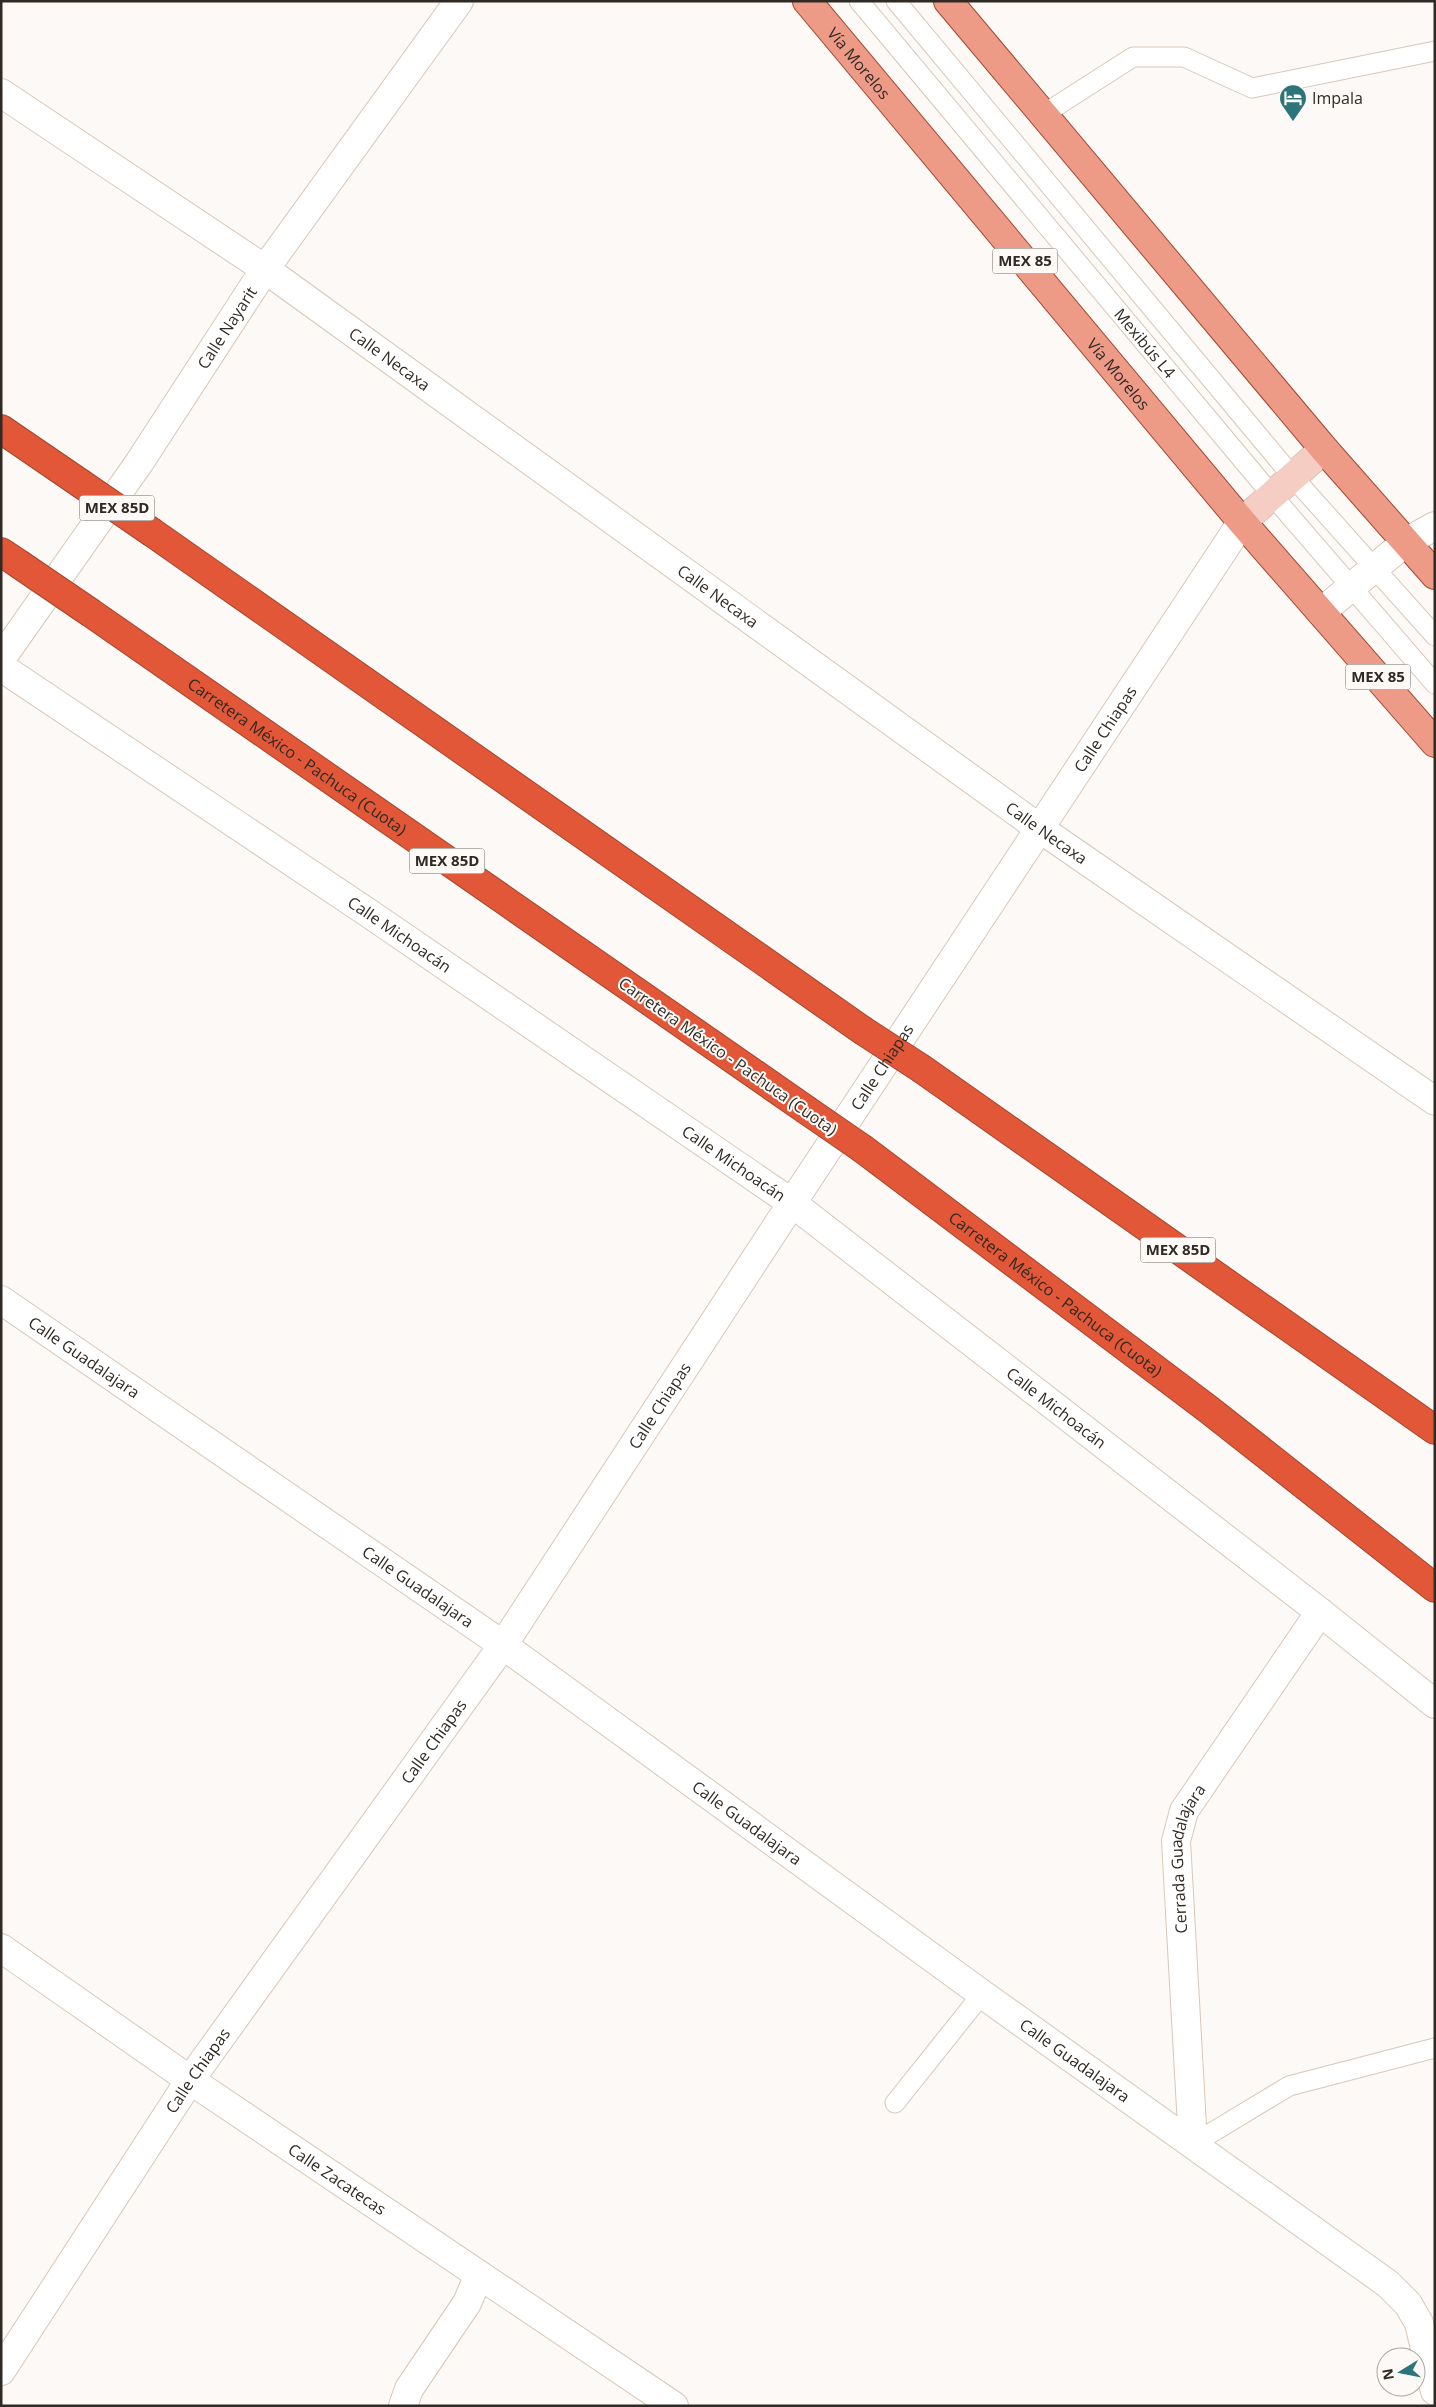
<svg xmlns="http://www.w3.org/2000/svg" width="1436" height="2407" font-family="'Open Sans',sans-serif">
<style>
.lines{fill:none;stroke-linecap:round;stroke-linejoin:round}
.service-casing{stroke:#d8c7b9;stroke-width:21}
.minor-casing{stroke:#d8c7b9;stroke-width:30}
.secondary-casing{stroke:#d8c7b9;stroke-width:30}
.primary-casing{stroke:#a34730;stroke-width:30}
.motorway-casing{stroke:#a34730;stroke-width:30}
.service{stroke:#fff;stroke-width:19}
.minor{stroke:#fff;stroke-width:28}
.secondary{stroke:#f6cdc3;stroke-width:28}
.primary{stroke:#ed9a87;stroke-width:28}
.motorway{stroke:#e15737;stroke-width:28}
.motorway-bridge-casing{stroke:#a34730;stroke-width:30;stroke-linecap:butt}
.motorway-bridge{stroke:#e15737;stroke-width:28}
.labels{text-anchor:middle;stroke-width:4;stroke-linejoin:round;paint-order:stroke}
.shield{fill:#fcf9f6;stroke:#6d6863;stroke-width:1}
.shield-label{font-size:15px;font-weight:bold;fill:#302a24}
.street-label{font-size:16px;fill:#302a24;stroke:#fcf9f6}
.poi-label{font-size:16px;fill:#302a24;stroke:#fcf9f6;text-anchor:start}
</style>
<rect width="100%" height="100%" fill="#fcf9f6"/>
<g class="lines">
<g class="service-casing">
<g id="service">
<path id="s1" d="M859,1L1271,494L1435,684"/>
<path d="M896,1L1292,476L1435,636"/>
<path d="M1044,114L1133,57H1184L1252,88L1435,51"/>
<path d="M895,2103L982,1994"/>
<path d="M1193,2144L1289,2086L1435,2048"/>
</g>
</g>
<g class="minor-casing">
<g id="minor">
<path id="s2" d="M1,93L265,269L1039,828L1435,1101"/>
<path d="M1321,612L1406,542L1435,526"/>
<path id="s3" d="M1,659L139,463L265,269L459,1"/>
<path id="s4" d="M1,667L367,912L792,1203L1320,1612L1435,1704"/>
<path id="s5" d="M1,1300L503,1645L982,1994L1388,2284L1408,2304L1419,2323L1435,2391"/>
<path id="s6" d="M1,1948L190,2080L674,2406"/>
<path id="s7" d="M1193,2144L1176,1841L1184,1811L1320,1612"/>
<path id="s8" d="M1,2371L190,2080L503,1645L792,1203L1242,522"/>
<path d="M403,2406L409,2389L467,2303L479,2275"/>
</g>
</g>
<g class="secondary-casing">
<path id="secondary" d="M1242,522L1324,449"/>
</g>
<g class="primary-casing">
<g id="primary">
<path id="s9" d="M807,1L1242,522L1435,743"/>
<path d="M948,1L1324,449L1435,575"/>
</g>
</g>
<g class="motorway-casing">
<g id="motorway">
<path d="M1,429L80,483"/>
<path d="M153,533L862,1030"/>
<path d="M1,552L19,564"/>
<path id="s10" d="M91,613L805,1109"/>
<path d="M922,1069L1435,1430"/>
<path id="s11" d="M863,1149L1208,1409L1435,1588"/>
</g>
</g>
<use href="#service" class="service"/>
<use href="#minor" class="minor"/>
<use href="#secondary" class="secondary"/>
<use href="#primary" class="primary"/>
<use href="#motorway" class="motorway"/>
<g class="motorway-bridge-casing">
<g id="motorway-bridge">
<path d="M80,483L153,533"/>
<path d="M19,564L91,613"/>
<path d="M862,1030L922,1069"/>
<path d="M805,1109L863,1149"/>
</g>
</g>
<use href="#motorway-bridge" class="motorway-bridge"/>
</g>
<defs>
<g id="hotel-pin" transform="scale(1.4375)"><path d="M0 17L-7.5 6A9.5 9.5 0 1 1 7.5 6Z" fill="#2c757b" stroke="#fcf9f6"/><path d="M-6-4.5h1.5V1H6V5H4.5V3h-9V5H-6ZM-4 0a1.8 1.8 0 1 1 3.6 0ZM.5 0V-2.5h3Q6-2.5 6 0Z" fill="#fff"/></g>
</defs>
<g fill-rule="evenodd">
<use href="#hotel-pin" x="1293" y="98"/>
</g>
<g class="labels">
<g class="shield">
<rect x="992.5" y="248.5" width="65" height="25" rx="4"/>
<rect x="79.5" y="495.5" width="75" height="25" rx="4"/>
<rect x="1345.5" y="664.5" width="65" height="25" rx="4"/>
<rect x="409.5" y="848.5" width="75" height="25" rx="4"/>
<rect x="1140.5" y="1237.5" width="75" height="25" rx="4"/>
</g>
<g class="shield-label">
<text x="1025" y="266">MEX 85</text>
<text x="117" y="513">MEX 85D</text>
<text x="1378" y="682">MEX 85</text>
<text x="447" y="866">MEX 85D</text>
<text x="1178" y="1255">MEX 85D</text>
</g>
<g class="street-label">
<text dy="6" stroke="none"><textPath href="#s9" startOffset="81">Vía Morelos</textPath></text>
<text dy="6" stroke="none"><textPath href="#s3" startOffset="401">Calle Nayarit</textPath></text>
<text dy="6" stroke="none"><textPath href="#s1" startOffset="446">Mexibús L4</textPath></text>
<text dy="6" stroke="none"><textPath href="#s2" startOffset="471">Calle Necaxa</textPath></text>
<text dy="6" stroke="none"><textPath href="#s9" startOffset="486">Vía Morelos</textPath></text>
<text dy="6" stroke="none"><textPath href="#s2" startOffset="876">Calle Necaxa</textPath></text>
<text dy="6" stroke="none"><textPath href="#s8" startOffset="1979">Calle Chiapas</textPath></text>
<text dy="6" stroke="none"><textPath href="#s10" startOffset="251">Carretera México - Pachuca (Cuota)</textPath></text>
<text dy="6" stroke="none"><textPath href="#s2" startOffset="1281">Calle Necaxa</textPath></text>
<text dy="6" stroke="none"><textPath href="#s4" startOffset="480">Calle Michoacán</textPath></text>
<text transform="translate(728 1056) rotate(35)" y="6">Carretera México - Pachuca (Cuota)</text>
<text dy="6" stroke="none"><textPath href="#s8" startOffset="1574">Calle Chiapas</textPath></text>
<text dy="6" stroke="none"><textPath href="#s4" startOffset="885">Calle Michoacán</textPath></text>
<text dy="6" stroke="none"><textPath href="#s11" startOffset="241">Carretera México - Pachuca (Cuota)</textPath></text>
<text dy="6" stroke="none"><textPath href="#s5" startOffset="101">Calle Guadalajara</textPath></text>
<text dy="6" stroke="none"><textPath href="#s8" startOffset="1169">Calle Chiapas</textPath></text>
<text dy="6" stroke="none"><textPath href="#s4" startOffset="1290">Calle Michoacán</textPath></text>
<text dy="6" stroke="none"><textPath href="#s5" startOffset="506">Calle Guadalajara</textPath></text>
<text dy="6" stroke="none"><textPath href="#s8" startOffset="764">Calle Chiapas</textPath></text>
<text dy="6" stroke="none"><textPath href="#s5" startOffset="911">Calle Guadalajara</textPath></text>
<text dy="6" stroke="none"><textPath href="#s7" startOffset="288">Cerrada Guadalajara</textPath></text>
<text dy="6" stroke="none"><textPath href="#s5" startOffset="1316">Calle Guadalajara</textPath></text>
<text dy="6" stroke="none"><textPath href="#s8" startOffset="359">Calle Chiapas</textPath></text>
<text dy="6" stroke="none"><textPath href="#s6" startOffset="408">Calle Zacatecas</textPath></text>
</g>
<g class="poi-label">
<text x="1312" y="104">Impala</text>
</g>
</g>
<rect width="1436" height="2407" fill="none" stroke="#302a24" stroke-width="5"/>
<g transform="translate(1401 2372) rotate(260)"><circle r="24" fill="#fcf9f6" stroke="#aaa6a2"/>
<path d="M0-4L9 19L0 12L-9 19Z" fill="#2c757b"/>
<text y="-8" font-size="14" font-weight="bold" text-anchor="middle" fill="#302a24">N</text>
</g>
</svg>
